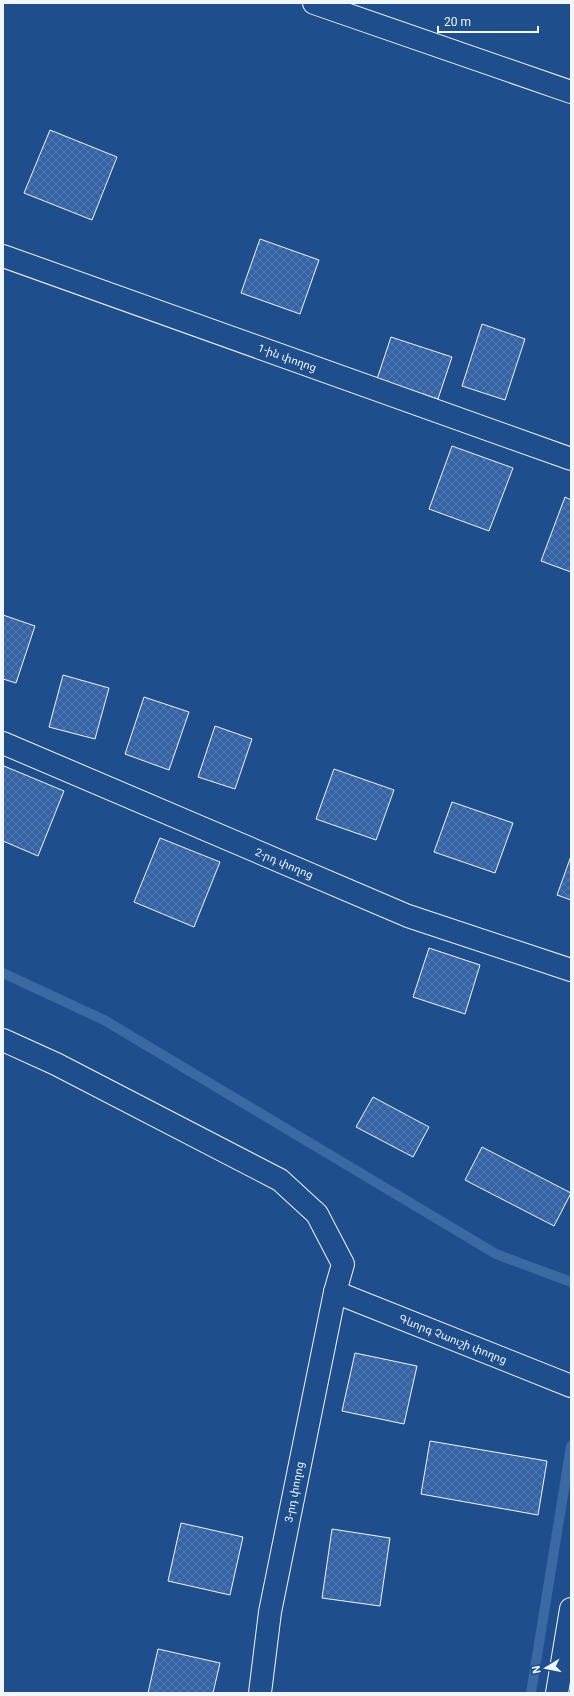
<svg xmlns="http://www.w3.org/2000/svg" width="574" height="1696" font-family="Roboto,'Noto Sans Armenian',sans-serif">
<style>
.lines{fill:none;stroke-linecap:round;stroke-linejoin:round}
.stream{stroke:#3b69a3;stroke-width:10}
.building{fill:url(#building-cross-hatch);stroke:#f2f6ff}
.minor-casing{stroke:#f2f6ff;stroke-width:24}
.minor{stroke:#1f4e8c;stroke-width:22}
.labels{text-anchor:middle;stroke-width:3;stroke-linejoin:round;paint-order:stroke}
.street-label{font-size:11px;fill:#f2f6ff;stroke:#1f4e8c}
</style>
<defs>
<pattern id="building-cross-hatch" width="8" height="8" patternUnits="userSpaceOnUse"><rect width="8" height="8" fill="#3563a3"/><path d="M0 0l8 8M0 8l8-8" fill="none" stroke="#537ab1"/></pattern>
</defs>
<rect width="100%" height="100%" fill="#1f4e8c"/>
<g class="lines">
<g class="stream">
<path d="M3,973L104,1020L496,1254L571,1282"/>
<path d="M531,1693L571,1446"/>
</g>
</g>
<g class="building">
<path d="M50,130L117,157L92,220L24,193Z"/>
<path d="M260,239L319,260L300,314L241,293Z"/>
<path d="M482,324L525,339L505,400L462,386Z"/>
<path d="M391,337L452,357L438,399L377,379Z"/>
<path d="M452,446L513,468L489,531L429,509Z"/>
<path d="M565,497L571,500V572L541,561Z"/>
<path d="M3,615L35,626L16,683L3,679Z"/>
<path d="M63,675L109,688L95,739L49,727Z"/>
<path d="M144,697L189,712L169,770L125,754Z"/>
<path d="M215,726L252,739L235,789L198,777Z"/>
<path d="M4,766L64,791L38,856L3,841V770Z"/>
<path d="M334,769L394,790L376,840L316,819Z"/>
<path d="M452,802L513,823L495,873L434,852Z"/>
<path d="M160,838L220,862L194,927L134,902Z"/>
<path d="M571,856V900L557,895Z"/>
<path d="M429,948L480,965L465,1014L413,997Z"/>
<path d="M373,1097L429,1127L413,1157L356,1127Z"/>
<path d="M482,1147L571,1193L554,1226L465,1180Z"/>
<path d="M355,1353L417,1366L404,1424L342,1411Z"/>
<path d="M430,1441L547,1461L538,1515L421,1494Z"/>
<path d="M181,1523L243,1537L230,1595L168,1581Z"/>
<path d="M332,1529L390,1538L380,1606L322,1598Z"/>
<path d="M158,1649L220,1663L213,1693H148Z"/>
</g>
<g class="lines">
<g class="minor-casing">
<g id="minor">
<path d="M314,3L571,92"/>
<path id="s1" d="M3,256L571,459"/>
<path id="s2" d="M3,743L408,916L571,970"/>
<path d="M3,1040L56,1064L280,1180L317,1214L343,1264L335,1292L270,1612L260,1693"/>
<path id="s3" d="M335,1292L571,1386"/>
<path d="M557,1693L571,1609"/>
</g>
</g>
<use href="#minor" class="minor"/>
</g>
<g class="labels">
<g class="street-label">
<text dy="4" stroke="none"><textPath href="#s1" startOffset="302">1-ին փողոց</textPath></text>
<text dy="4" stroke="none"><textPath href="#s2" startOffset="306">2-րդ փողոց</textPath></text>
<text dy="4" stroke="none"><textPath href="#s3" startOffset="127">Գևորգ Չաուշի փողոց</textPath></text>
<text transform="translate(294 1492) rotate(-79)" y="4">3-րդ փողոց</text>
</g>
</g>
<rect width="574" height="1696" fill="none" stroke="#f2f6ff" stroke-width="8"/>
<g transform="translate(546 1668) rotate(260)" stroke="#1f4e8c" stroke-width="3" paint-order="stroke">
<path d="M0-3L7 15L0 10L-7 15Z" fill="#f2f6ff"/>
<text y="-6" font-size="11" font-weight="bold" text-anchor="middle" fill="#f2f6ff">N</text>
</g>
<path d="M438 26v6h100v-6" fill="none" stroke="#f2f6ff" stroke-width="2"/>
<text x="444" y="26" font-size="12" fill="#f2f6ff" stroke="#1f4e8c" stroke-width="3" paint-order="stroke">20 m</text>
</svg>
